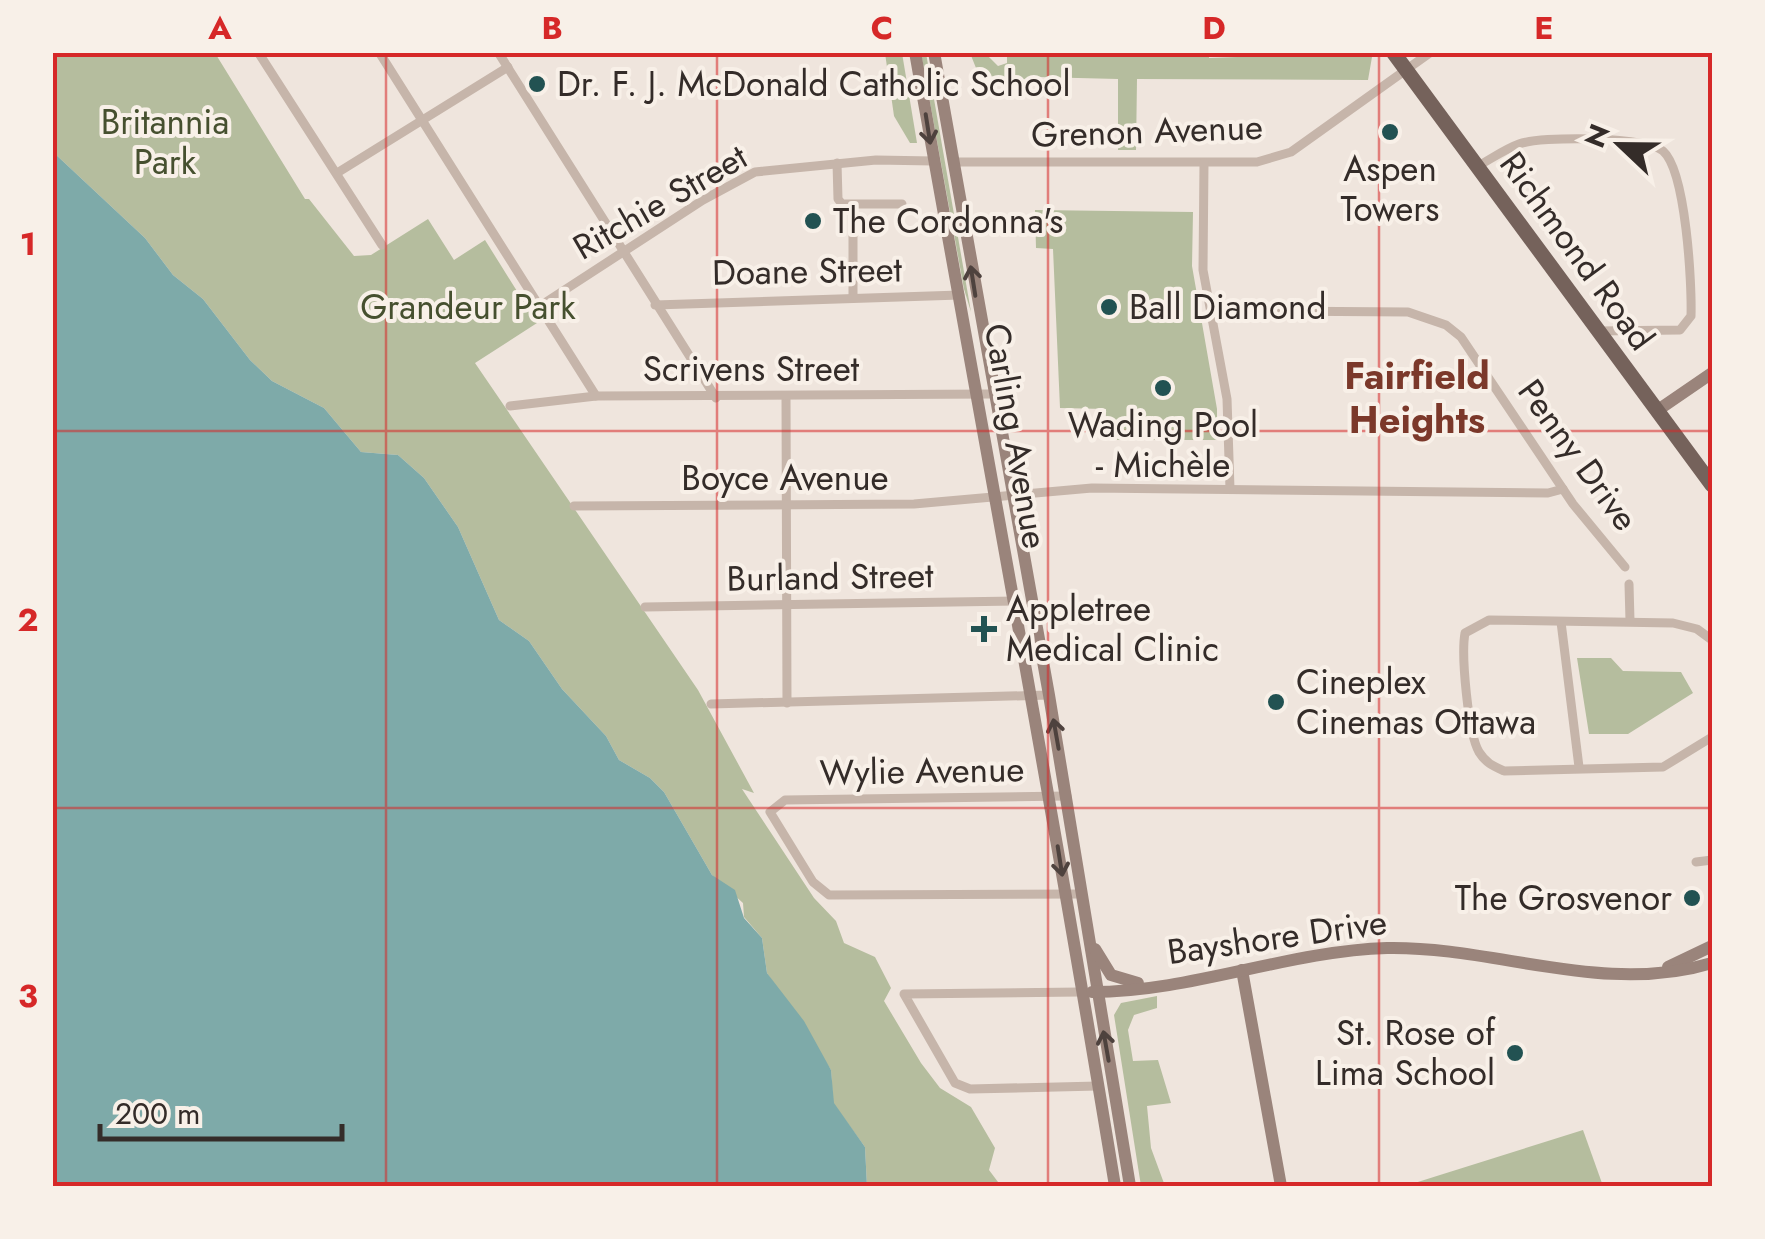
<svg xmlns="http://www.w3.org/2000/svg" width="1765" height="1239" font-family="Jost,sans-serif">
<style>
.green{fill:#b5bd9e}
.water{fill:#7eaaa9}
.lines{fill:none;stroke-linecap:round;stroke-linejoin:round}
.street{stroke:#c6b5aa;stroke-width:9}
.secondary{stroke:#9a847b;stroke-width:12}
.primary{stroke:#75625b;stroke-width:15}
.oneway{stroke:#4e423e}
.grid{fill:none;stroke:#d62828;stroke-width:2.5;stroke-opacity:0.55}
.poi-dot{fill:#225252;stroke:#f8f0e8;stroke-width:4}
.labels{text-anchor:middle;stroke-width:8;stroke-linejoin:round;paint-order:stroke}
.poi-label{font-size:35px;fill:#342c29;stroke:#f8f0e8;text-anchor:start}
.park-label{font-size:35px;fill:#46502f;stroke:#f8f0e8}
.street-label{font-size:35px;fill:#342c29;stroke:#f8f0e8}
.neighbourhood-label{font-size:38px;font-weight:bold;fill:#7b382a;stroke:#f8f0e8}
.neatline{fill:none;stroke:#d62828;stroke-width:4}
.grid-label{font-size:32px;text-anchor:middle;font-weight:bold;fill:#d62828}
</style>
<rect width="100%" height="100%" fill="#efe5dd"/>
<g class="green">
<path d="M53,53H215L305,199H309L354,256L371,255L428,219L454,260L485,240L537,323L475,363L698,690L754,793L742,789L814,898L836,921L844,943L875,957L891,988L884,1001L921,1063L940,1088L971,1107L995,1148L989,1170L1001,1186H867L865,1147L833,1103L831,1070L767,973L762,938L744,917L743,903L712,875L664,792L650,778L619,760L606,736L562,689L529,641L499,620L458,527L424,478L398,455L361,452L324,408L272,381L250,360L203,299L173,275L145,238L53,152Z"/>
<path d="M885,53H902L917,143H910L894,116Z"/>
<path d="M921,53H926L971,312L964,289Z"/>
<path d="M1007,53H1031L1034,57V52H1209V58L1369,52L1372,57L1368,80L1137,79L1136,150H1118V79L1038,77L1012,81L978,73L970,53H985L998,66L1007,63Z"/>
<path d="M1035,210L1193,212L1192,266L1217,409V440H1106V409L1060,408L1053,249L1036,248Z"/>
<path d="M1577,658H1611L1623,671L1681,672L1693,693L1628,734H1589Z"/>
<path d="M1157,996V1008L1134,1015L1128,1030L1133,1061L1158,1060L1171,1103L1147,1106L1151,1148L1165,1186H1141L1114,1015L1121,1003Z"/>
<path d="M1583,1130L1603,1186H1405Z"/>
</g>
<path class="water" d="M53,152L145,238L173,275L203,299L250,360L272,381L324,408L361,452L398,455L424,478L458,527L499,620L529,641L562,689L606,736L619,760L650,778L664,792L712,875L735,890L744,918L762,938L767,973L804,1021L831,1070L834,1103L865,1147L867,1186H53Z"/>
<g class="lines">
<g class="street">
<path d="M258,52L382,245"/>
<path d="M379,52L596,396"/>
<path d="M498,52L716,398"/>
<path d="M954,162H1257L1291,152L1431,52"/>
<path d="M837,163L838,199L842,204H902"/>
<path d="M1204,163L1203,270L1227,399L1230,489"/>
<path d="M1478,166C1491,159 1505,149 1519,144C1540,136 1646,136 1663,151C1686,171 1692,284 1691,316L1680,330L1598,331"/>
<path d="M337,173L508,67"/>
<path d="M853,206V298"/>
<path d="M655,305L960,295"/>
<path d="M540,306L703,200L755,172L876,160L933,161"/>
<path d="M1213,316L1261,311L1408,312L1446,325L1461,337L1573,504L1625,567"/>
<path d="M786,396L787,703"/>
<path d="M510,406L596,396L992,394"/>
<path d="M574,506L914,504L1092,488L1548,493L1563,489"/>
<path d="M1629,584L1630,621"/>
<path d="M645,607L1016,601"/>
<path d="M1561,622L1579,767"/>
<path d="M1712,640L1697,629L1673,623L1489,620L1465,633C1461,655 1468,733 1479,752C1486,763 1493,766 1504,771L1663,767L1712,737"/>
<path d="M711,704L1049,695"/>
<path d="M1067,796L785,800L770,812L813,882L829,895L1080,894"/>
<path d="M1696,862L1712,860"/>
<path d="M1080,992L904,994L955,1083L970,1089L1098,1086"/>
</g>
<g class="secondary">
<path d="M915,52C982,430 1053,808 1115,1186"/>
<path d="M934,52L1049,695L1130,1186"/>
<path d="M1658,410L1712,373"/>
<path d="M1095,949L1111,975L1138,983"/>
<path d="M1668,967L1712,946"/>
<path d="M1242,970L1281,1186"/>
<path d="M1092,992C1191,992 1288,951 1387,948C1495,946 1604,996 1712,963"/>
</g>
<path class="primary" d="M1393,52L1712,485"/>
</g>
<defs><path id="oneway-shaft" d="M-6 0H5M1.5-3L5.5 0L1.5 3" fill="none" stroke-width="1.6" stroke-linecap="round" stroke-linejoin="round" transform="scale(2.5)"/></defs>
<g class="oneway">
<use href="#oneway-shaft" transform="translate(928 129) rotate(81)"/>
<use href="#oneway-shaft" transform="translate(973 281) rotate(-99)"/>
<use href="#oneway-shaft" transform="translate(1056 734) rotate(-100)"/>
<use href="#oneway-shaft" transform="translate(1060 861) rotate(81)"/>
<use href="#oneway-shaft" transform="translate(1106 1046) rotate(-100)"/>
</g>
<path class="grid" d="M386,52V1186M717,52V1186M1048,52V1186M1379,52V1186M52,431H1712M52,808H1712"/>
<g class="poi-dot">
<circle cx="537" cy="84" r="10"/>
<circle cx="1390" cy="132" r="10"/>
<circle cx="813" cy="221" r="10"/>
<circle cx="1109" cy="307" r="10"/>
<circle cx="1163" cy="388" r="10"/>
<path d="M979 614h10v10h10v10h-10v10h-10v-10h-10v-10h10z"/>
<circle cx="1276" cy="702" r="10"/>
<circle cx="1692" cy="898" r="10"/>
<circle cx="1515" cy="1053" r="10"/>
</g>
<g class="labels">
<g class="poi-label">
<text x="557" y="96">Dr. F. J. McDonald Catholic School</text>
<text x="1390" y="181" text-anchor="middle">Aspen<tspan x="1390" dy="40">Towers</tspan></text>
<text x="833" y="233">The Cordonna's</text>
<text x="1129" y="319">Ball Diamond</text>
<text x="1163" y="437" text-anchor="middle">Wading Pool<tspan x="1163" dy="40">- Michèle</tspan></text>
<text x="1006" y="621">Appletree<tspan x="1006" dy="40">Medical Clinic</tspan></text>
<text x="1296" y="694">Cineplex<tspan x="1296" dy="40">Cinemas Ottawa</tspan></text>
<text x="1672" y="910" text-anchor="end">The Grosvenor</text>
<text x="1495" y="1045" text-anchor="end">St. Rose of<tspan x="1495" dy="40">Lima School</tspan></text>
</g>
<g class="park-label">
<text x="165" y="134">Britannia<tspan x="165" dy="40">Park</tspan></text>
<text x="468" y="319">Grandeur Park</text>
</g>
<g class="street-label">
<text transform="translate(1147 131) rotate(-2)" y="12">Grenon Avenue</text>
<text transform="translate(660 202) rotate(-30)" y="12">Ritchie Street</text>
<text transform="translate(1577 251) rotate(54)" y="12">Richmond Road</text>
<text transform="translate(807 271) rotate(-1)" y="12">Doane Street</text>
<text x="751" y="381">Scrivens Street</text>
<text transform="translate(1016 436) rotate(80)" y="12">Carling Avenue</text>
<text transform="translate(1578 455) rotate(54)" y="12">Penny Drive</text>
<text x="785" y="490">Boyce Avenue</text>
<text transform="translate(830 577) rotate(-1)" y="12">Burland Street</text>
<text transform="translate(922 771) rotate(-1)" y="12">Wylie Avenue</text>
<text transform="translate(1277 937) rotate(-8)" y="12">Bayshore Drive</text>
</g>
<g class="neighbourhood-label">
<text x="1417" y="389">Fairfield<tspan x="1417" dy="44">Heights</tspan></text>
</g>
</g>
<rect width="1765" height="1239" fill="none" stroke="#f8f0e8" stroke-width="110"/>
<g transform="translate(1620 145) rotate(292)" stroke="#f8f0e8" stroke-width="8" paint-order="stroke">
<path d="M0-8L18 38L0 25L-18 38Z" fill="#342c29"/>
<text y="-15" font-size="28" font-weight="bold" text-anchor="middle" fill="#342c29">N</text>
</g>
<path d="M100 1124v15h242v-15" fill="none" stroke="#342c29" stroke-width="5"/>
<text x="115" y="1124" font-size="30" fill="#342c29" stroke="#f8f0e8" stroke-width="8" paint-order="stroke">200 m</text>
<rect x="55" y="55" width="1655" height="1129" class="neatline"/>
<g class="grid-label">
<text x="220" y="39">A</text>
<text x="552" y="39">B</text>
<text x="882" y="39">C</text>
<text x="1214" y="39">D</text>
<text x="1544" y="39">E</text>
<text x="28" y="255">1</text>
<text x="28" y="631">2</text>
<text x="28" y="1007">3</text>
</g>
</svg>
